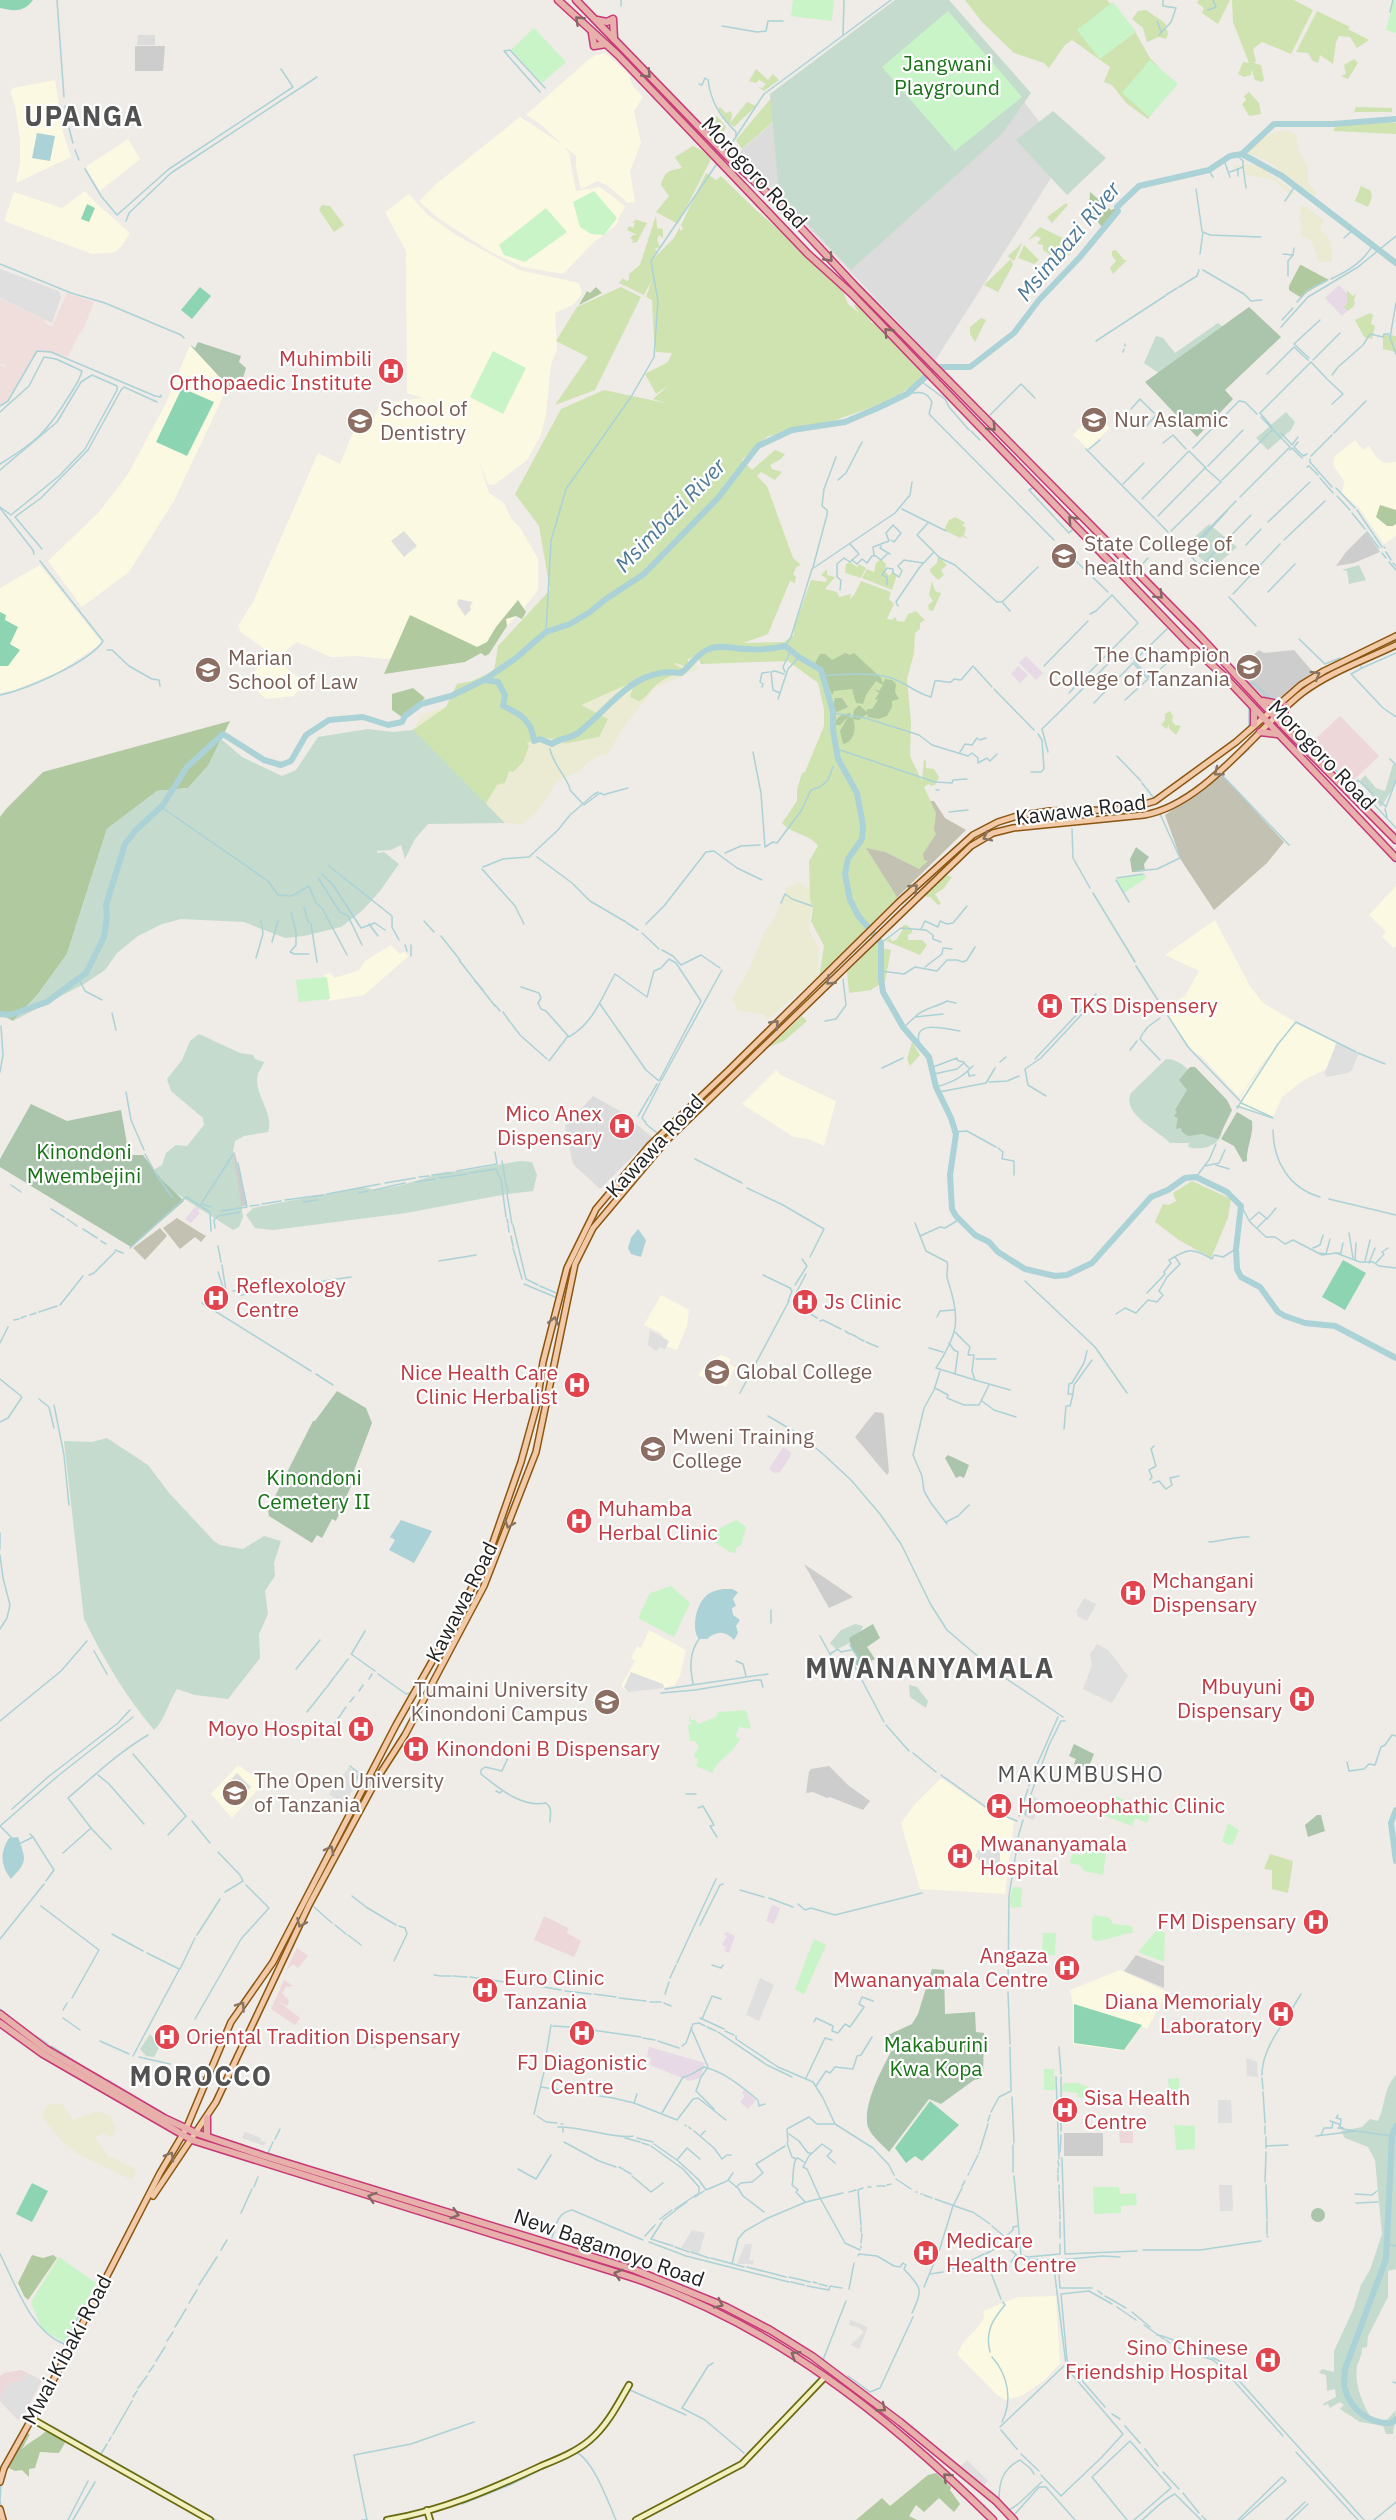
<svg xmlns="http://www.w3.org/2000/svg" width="1396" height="2520" font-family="'IBM Plex Sans',sans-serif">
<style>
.residential{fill:#dddcdc}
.commercial{fill:#edd7d9}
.industrial{fill:#e7d9e6}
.education{fill:#fcf9e2}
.religious{fill:#cdcdcd}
.military{fill:#efdedb}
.construction{fill:#c2c1b2}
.farmland{fill:#ebebd3}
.grass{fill:#cfe3b1}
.forest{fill:#b0c99f}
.wetland{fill:#c5dbce}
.cemetery{fill:#aac5ab}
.park{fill:#c9f4c8}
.pitch{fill:#8dd5b2}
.parking{fill:#dfdfdf}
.water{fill:#abd2d7}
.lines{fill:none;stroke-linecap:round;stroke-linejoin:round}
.stream{stroke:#abd2d7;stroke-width:1.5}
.river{stroke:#abd2d7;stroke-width:6}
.secondary-casing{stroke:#6a6b11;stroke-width:8}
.primary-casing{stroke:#8a5510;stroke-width:8}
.trunk-casing{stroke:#c83878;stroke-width:9}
.secondary{stroke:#f3f0c0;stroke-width:4.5}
.primary{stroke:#f2caa8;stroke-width:5}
.trunk{stroke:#e8b0aa;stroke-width:6}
.oneway{stroke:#846864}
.oneway2{stroke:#887464}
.labels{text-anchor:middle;stroke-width:4.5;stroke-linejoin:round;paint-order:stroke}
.park-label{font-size:21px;fill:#197217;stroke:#fff}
.street-label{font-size:21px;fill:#1f1f1f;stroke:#fff}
.health-label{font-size:21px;fill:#be3a42;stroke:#fff;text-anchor:start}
.education-label{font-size:21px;fill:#785e54;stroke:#fff;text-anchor:start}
.water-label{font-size:22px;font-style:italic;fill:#4e7996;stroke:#fff}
.neighbourhood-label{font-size:22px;letter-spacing:1.5px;fill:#525252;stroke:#fff}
.district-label{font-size:27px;font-weight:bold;letter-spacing:1.5px;fill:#525252;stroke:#fff}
</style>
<rect width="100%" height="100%" fill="#efebe6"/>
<g class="residential">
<path d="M913,0H948L1065,156L935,361L738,153Z"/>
<path d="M138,35H155V45H137Z"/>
<path d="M593,1096L620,1111L652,1137L600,1189L573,1164L565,1126Z"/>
</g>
<g class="commercial">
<path d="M1340,716L1379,756L1354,780L1350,777L1346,780L1311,743Z"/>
<path d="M544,1916L568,1928L567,1933L581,1941L574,1957L534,1940Z"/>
<path d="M297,1948L308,1956L298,1968L293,1964L286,1971Z"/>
<path d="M284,1980L293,1986L286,1987L282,1993L289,2001L287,2006L278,2001L300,2018L295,2025L271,2009Z"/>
<path d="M1133,2129V2143H1120L1119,2130Z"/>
<path d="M21,2370L42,2380L22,2418L18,2420L0,2401V2376L4,2373Z"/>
</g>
<g class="industrial">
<path d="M1339,285L1356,303L1342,316L1325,298Z"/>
<path d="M1026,656L1043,673L1036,680L1019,663Z"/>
<path d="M1018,666L1028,675L1020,683L1011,674Z"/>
<path d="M196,1206L200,1209L198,1211L200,1213L191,1223L185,1219Z"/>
<path d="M783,1447L791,1452L789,1459L780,1472L775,1473L769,1469Z"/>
<path d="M772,1905L780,1908L774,1924L766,1921Z"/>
<path d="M726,1932L735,1936L729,1953L724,1951L726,1947L722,1945L727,1936L724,1934Z"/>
<path d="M649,2047L705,2063L700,2078L690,2081L652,2066L650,2064L651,2058L647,2057Z"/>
<path d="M744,2090L756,2100L748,2109L740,2102L745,2096L742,2093Z"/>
</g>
<g class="education">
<path d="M606,53L629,75L632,85L643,97L634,111L641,143L630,171L635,202L628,203L608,186L598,181L581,189L576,168V156L564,146L569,153L576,191L600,187L625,206L616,225L593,243L563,274L523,267L491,252L438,218L419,201L435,185L520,117L562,144L539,123L526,115L588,60L596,55Z"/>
<path d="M55,80L63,132L71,157L16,183L20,163V140L15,106L10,92L13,88Z"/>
<path d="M128,139L140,159L100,191L87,170V166Z"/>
<path d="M85,191L97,204L130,233L122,246L115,252L92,254L4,221L14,192L62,208Z"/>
<path d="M409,194L428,215L456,235L519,270L579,283L582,294L573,305L555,313L557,349L551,365L546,414L541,435L527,460L494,485L488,484L478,458L489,493L504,503L511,518L521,529L538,559V590L523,609L488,646L385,659L357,656L331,657L297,642L283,653L275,657L241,632L238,626L253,602L318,453L340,464L357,423L369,428L380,404L421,398L428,400L407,393L406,251L385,212Z"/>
<path d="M190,345L228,386L174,501L129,572L82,607L48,561L99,512L128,474L166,403Z"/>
<path d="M1093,413L1110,428L1088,449L1073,435Z"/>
<path d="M1355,440L1363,450L1369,446L1376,457L1384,463L1396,462V536L1384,544L1359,508L1342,493L1344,481L1333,465L1334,457Z"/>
<path d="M40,565L102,643L59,672L14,690L0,693V588Z"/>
<path d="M267,654L305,682L294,696L266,699L247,682Z"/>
<path d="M1396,886V946L1393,948L1382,936L1386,932L1369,915Z"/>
<path d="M1215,920L1250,986L1263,1003L1297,1023L1292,1030L1297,1024L1336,1043L1328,1068L1304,1080L1282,1097L1273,1117L1237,1105L1245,1090L1274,1051L1263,1062L1239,1097L1201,1056L1194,1052L1175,1027L1165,1008L1185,996L1199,971L1165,955Z"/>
<path d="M391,945L400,954L404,952L409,956L364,995L329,1001L324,975L330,973L335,978L359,970L365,961Z"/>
<path d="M776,1070L781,1075L836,1101L824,1146L808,1139L794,1137L742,1104Z"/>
<path d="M661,1295L689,1310L687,1326L677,1350L668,1347L661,1333L644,1325Z"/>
<path d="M721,1355L731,1359L729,1364L735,1367L726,1387L698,1375L708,1362Z"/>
<path d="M649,1630L686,1650L680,1676L674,1686L627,1692L621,1686L635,1661L631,1658L637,1646L641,1648Z"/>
<path d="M238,1765L264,1783L232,1818L211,1794Z"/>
<path d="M941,1778L986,1809L1014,1821L1005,1894L920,1889L901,1823L915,1804Z"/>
<path d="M1120,1970L1167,1992L1147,2029L1142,2026L1124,2051L1073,2044V2004L1070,1990Z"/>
<path d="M1056,2296L1060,2363L1045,2380L1021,2396L1005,2400L996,2394L957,2354L963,2343L978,2327L984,2318L983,2311L1018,2297Z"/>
</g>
<g class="religious">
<path d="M135,46H165L163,71H135Z"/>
<path d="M1366,532L1380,552L1354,563L1336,566L1346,552Z"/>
<path d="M1259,650L1264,653L1294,650L1313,672L1278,699L1264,698L1237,670Z"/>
<path d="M235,1153L247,1204L245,1206L221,1209V1171Z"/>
<path d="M875,1412L883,1413L884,1416L889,1472L887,1475L855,1437Z"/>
<path d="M804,1564L853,1597L829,1608Z"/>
<path d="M829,1766L848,1785L870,1801L863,1810L830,1797L827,1798L813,1792L806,1793L809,1772L811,1769Z"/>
<path d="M1136,1955L1164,1966V1988L1124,1971Z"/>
<rect x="1064" y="2133" width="39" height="23"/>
</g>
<path class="military" d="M67,293L94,302L82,332H80L68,357L37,350L7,401L0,405V365L4,367L6,365L0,364V299L45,320V323L52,327Z"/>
<g class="construction">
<path d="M1222,775L1284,842L1267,863L1214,910L1181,860L1165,815Z"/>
<path d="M911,801H934L945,818L966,830L874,920L856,852Z"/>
<path d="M177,1218L199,1232L206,1236L201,1242L195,1237L180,1249L163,1228Z"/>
<path d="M160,1228L167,1236L145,1260L133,1248Z"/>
</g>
<g class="farmland">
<path d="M1286,130L1297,135L1298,149L1303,159L1307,163L1308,183L1316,192L1315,197L1267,161L1246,152L1258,140L1269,134Z"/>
<path d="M1247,164L1261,167L1295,193L1292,196L1274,180L1245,175L1244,167L1234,168V166Z"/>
<path d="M1305,206L1324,221L1321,224V230L1329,238L1332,247V262H1319L1311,240L1302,237L1300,227L1302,225L1299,217L1302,215L1299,207Z"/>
<path d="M649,574L699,669L655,688L626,724L606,756L600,755L587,763L580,771L556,781L551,792L535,813L523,824L505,823L413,730L422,714L438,710L476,692Z"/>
<path d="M799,882L810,890L813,909L810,913L809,930L819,948L818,976L767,1020L763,1014L738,1011L732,999L752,963L764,933L773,921L787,888Z"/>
<path d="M55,2103L63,2105L73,2120L97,2111L111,2116L116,2130L112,2137L104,2134L95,2137L109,2158L111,2157L137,2170L132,2180L78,2154L60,2139L42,2117L46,2106Z"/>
</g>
<g class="grass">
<path d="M965,0H1107L1133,28L1150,58L1174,83L1148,119L1126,103L1112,85L1104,82L1110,67L1072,40L1065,45L1049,68L1044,63L1014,53L982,22Z"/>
<path d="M1199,0H1230L1218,24L1202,13L1204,8L1197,3Z"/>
<path d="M1232,0H1294L1313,10L1291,54L1262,42L1253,49L1256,61L1254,63L1261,65L1264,80L1262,82L1255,80L1251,69V75L1244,77L1238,74L1243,62L1249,63L1233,22Z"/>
<path d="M1146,10L1165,23L1168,34L1166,39L1159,37L1147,42L1143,28L1132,19L1138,11Z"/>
<path d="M1317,11L1350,27L1348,29L1369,40L1357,48L1350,37L1339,36L1336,42L1333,64L1320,55L1318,63L1313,61L1308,53L1296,52Z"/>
<path d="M1354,59L1358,63L1348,79L1341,76L1346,74L1344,65Z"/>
<path d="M756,69L768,80L773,74L779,80L764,91L758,87L762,88L766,84L759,80L756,83L749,81Z"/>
<path d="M1249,92L1259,103L1261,114L1249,116L1242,104L1246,100L1244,96Z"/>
<path d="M772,97L792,105L742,149L736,140Z"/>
<path d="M747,102L756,106L734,127L724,119L718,108L720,107L726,113L731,111L732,116L730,123Z"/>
<path d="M1356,107L1392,108V112H1354Z"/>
<path d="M717,116L726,127L721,137L713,129L717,125L714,119Z"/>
<path d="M1389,122L1396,123V134L1333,131L1336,126Z"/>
<path d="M693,146L703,151L711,159L678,224L656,212L669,196L661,185C665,171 668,171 682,168L675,157Z"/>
<path d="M706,173L716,180L721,176L757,211L839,281L848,304L859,313L854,306L858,302L874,320L870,321L895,339L926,376L892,400L805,431L768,436L742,460L752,470L775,450L785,454L781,459L770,465L772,469L782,472L775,480L761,472L757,476L767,486L793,558L800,564L799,567L797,566L793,574L796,577L795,583L790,581L768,634L743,643L784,642L794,635L793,630L811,580L826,582L827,579L821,575L827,569V575L835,577L825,589L837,592L839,597L851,594L850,599L854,595L861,581L891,592L889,599L894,604L887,619L892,620L895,617L897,621L904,622L908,614L916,611L925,620L920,623V629L915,633L914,653L907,679L911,722L910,756L922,781L924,760L926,761V768L934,769L939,777L935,785L931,786L929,784L924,787L936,813L934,830L936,834L923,854L924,860L928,861L919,869L885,852L866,848L899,900L819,978L824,946L811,921L813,908L810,899L809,861L818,846C810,834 791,834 782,823L797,801V790L802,773L805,772L824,726V709L818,683L788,661L701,664L697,656L688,659V668L677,663L674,664L687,671C675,674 663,678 654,687C648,693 647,697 639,701L630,697L635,681L581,705L608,719L599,737L563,744L570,739C553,743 547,732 527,743L529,746L523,762L513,772L509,771L505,783L497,785L484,807L400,739L446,707L457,684L472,681L494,671L498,646L550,590L539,526L515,494L561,409L604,390L665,403L653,399L669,385L656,394L645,374L668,362L672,353L656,352L654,340L652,300L646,297L652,280L644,295L619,283L623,278L626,281L629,280V274L640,265L656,215L657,228L663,229V238L659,235L657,240L660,247L655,249L657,251L652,260L674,238L680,227V231L683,229L681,225Z"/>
<path d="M1361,186L1371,191L1372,197L1368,207L1355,201Z"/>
<path d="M1066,203L1068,205L1052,223L1047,217Z"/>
<path d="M322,205L330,206L344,225L334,232L319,210Z"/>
<path d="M634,219L647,223L637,242L632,243L633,240L630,238L633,235H637L627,230L629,226L633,228L635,223H632L636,220Z"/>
<path d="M1040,227L1077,245L1062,263L1043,250V245L1037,244L1041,238L1036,236L1028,240Z"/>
<path d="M1023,242L1014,261L1011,259L1013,265L998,292L984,285L1011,259L1008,256Z"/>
<path d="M1024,245L1039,260L1034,264L1018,258Z"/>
<path d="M1116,250L1124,260H1127L1113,274L1110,268L1116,261L1112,256V251Z"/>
<path d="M621,287L641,297L595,390L555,405L588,357L556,341L577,307Z"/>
<path d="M1343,287L1353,296L1356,293L1353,304L1354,306L1348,311L1344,307L1347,303V291Z"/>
<path d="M1370,313L1373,315L1371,324L1375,326L1372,339L1364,337L1355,320Z"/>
<path d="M981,318L986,320L975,342L970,334V327Z"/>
<path d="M1383,334L1396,336V352L1383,349Z"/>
<path d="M955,517L964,522L965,524L962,525L966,528L964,535L968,539L962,536L960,538L944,530L949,520Z"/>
<path d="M938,556L947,565L941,570L944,575L938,580L931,573L930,569L937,563Z"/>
<path d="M881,559L886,564L885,571L889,576L892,572L897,575L892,590L862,578L867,569L874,572L876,563Z"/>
<path d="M850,562L857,567L859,564L866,568L861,578L845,573L846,564Z"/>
<path d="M932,581L935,591L941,593L933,611L929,610L928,605L933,601L929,595Z"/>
<path d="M1170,711L1173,716L1172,721L1175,725L1181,726L1176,735L1169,728V724L1167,729L1161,725L1165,720V714Z"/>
<path d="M946,875L952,877L943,889L935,894L941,904L938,905L930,897L924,896Z"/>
<path d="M903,925H907L912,930V933L908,935V940H922L927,945L920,955L886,941L890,938L892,941L896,940L902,931Z"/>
<path d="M878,942L880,948L891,950L885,981L871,990L849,993L847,972Z"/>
<path d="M802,1016L807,1021L784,1041L769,1047Z"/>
<path d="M912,1042L920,1055L910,1066L907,1059Z"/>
<path d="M1192,1181L1231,1199L1228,1218L1211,1258L1179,1240L1155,1222L1163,1204L1169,1205L1176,1201L1173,1193Z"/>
<path d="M1270,1854L1293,1861L1288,1893L1272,1889V1870L1264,1869Z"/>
</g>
<g class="forest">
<path d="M1090,192L1111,210L1116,208L1109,227L1104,229C1090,213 1089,212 1090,192Z"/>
<path d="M1300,265H1301L1329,280C1318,285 1309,291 1300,297L1289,290V286Z"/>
<path d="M596,287L602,293L579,305L587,291L590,293Z"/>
<path d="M1380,505L1396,510V524L1393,526H1387L1376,517Z"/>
<path d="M518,600L526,612L522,619L516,616L506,619L507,626L489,654L485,656L481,653L465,662L384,674L410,615L477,647L487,642L496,627Z"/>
<path d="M845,653L850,655L854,653L881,678L883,684L885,679L892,680L896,684L895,692L899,699L892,701V707L887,716L878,719L868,717L867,714L859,720L853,719C857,728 854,742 843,744L840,731L848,717L840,725H833C838,716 842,714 851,713L849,717L853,718L854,710L859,705L867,712V709H872L878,700L875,699L879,693L874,689L879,691L883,685L876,681L866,695L863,704L856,703L852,689L834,691L832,695L824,674L815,663L820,654H825L832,660Z"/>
<path d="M413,688L425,698L402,717L392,710V694Z"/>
<path d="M835,698H842L848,707L837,712L834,711L833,706Z"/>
<path d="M230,721L208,766L188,788L157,791L107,829L67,954L38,994L13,1021L0,1014V817L6,809L43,772Z"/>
<path d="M32,2255L43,2258L53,2255L57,2258L28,2300L24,2296L18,2283Z"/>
<path d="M46,2431L58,2436L65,2443L59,2453L40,2452L35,2468L29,2469V2477L22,2470L15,2471L9,2468V2459L22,2434H30L22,2449C30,2441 38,2439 46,2431Z"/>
<path d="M936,2473L951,2487L950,2490L960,2504L954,2512L939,2498L924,2512L916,2505L909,2516L917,2520H856L882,2498L890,2506L928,2475Z"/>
</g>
<g class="wetland">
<path d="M895,0H949L1031,93L1002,134L851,270L779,193L770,94Z"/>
<path d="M1053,111L1106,158L1067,195L1016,140Z"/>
<path d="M1218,323L1227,330L1163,376L1144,363L1156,336L1163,338L1175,353Z"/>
<path d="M1286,412L1295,422L1291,430L1268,450L1256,438Z"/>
<path d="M1209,524L1237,547L1213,568L1185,546Z"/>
<path d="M1359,565L1366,580L1349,584L1347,571L1342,570Z"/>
<path d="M368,729L393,732L413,730L505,823L428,824L415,839L405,859L401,845L391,850L377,851V853L384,852L399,864L380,891L362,911L341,927L304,936L285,938L244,922L181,919L162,924L138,936L117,953L105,970L84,984L13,1021L38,994L67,954L107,829L157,791L188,788L208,766L221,739L242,757L282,776L296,770L318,737Z"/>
<path d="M1393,764L1396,766V783L1381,807L1360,781L1365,775L1376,788L1385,791Z"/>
<path d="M199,1034L240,1053L253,1055L255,1059L264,1062C262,1068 257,1072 257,1080C257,1098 274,1114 268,1132L244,1136L235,1141L233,1152L243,1217L239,1227L233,1230L149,1176L150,1172L162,1165L166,1153L176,1145L187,1146L204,1125L203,1118L171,1091L167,1079L182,1060L190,1041Z"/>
<path d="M1166,1059C1192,1058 1209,1103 1221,1123C1228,1143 1204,1152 1188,1147L1189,1143H1170C1158,1130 1121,1114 1131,1093Z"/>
<path d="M520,1161L532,1162L537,1175L533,1191L507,1194L406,1213L273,1230L255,1228L246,1215L253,1208L299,1199L364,1187L375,1190L399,1186L445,1172L464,1171Z"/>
<path d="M107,1438L148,1465L170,1494L214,1541L220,1545L243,1549L264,1536L281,1541L274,1563L275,1576L265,1591L268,1614L259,1634L260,1658L228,1699L195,1695L177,1689C169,1701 164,1722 154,1730C126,1697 103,1658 84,1619L64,1441L92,1442Z"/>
<path d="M855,1624L863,1626C860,1637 847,1646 836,1649L830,1643L841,1630Z"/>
<path d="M909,1685L917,1687L928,1701L926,1708L910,1697Z"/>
<path d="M150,2034L160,2046L154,2057L146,2056L140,2049Z"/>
<path d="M1396,2075V2269L1388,2271V2297L1368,2336L1367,2347L1362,2348C1362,2358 1358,2360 1357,2367C1354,2384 1363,2406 1372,2419L1384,2423L1396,2410L1393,2434H1386L1383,2426L1360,2422L1340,2409L1344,2405L1340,2402L1330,2408L1328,2404L1323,2406L1324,2403L1336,2397L1335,2389L1327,2391L1326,2375L1319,2373L1322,2369L1334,2372V2351L1353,2310L1361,2285L1370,2270L1382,2234L1375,2160L1368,2147L1345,2138L1341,2131L1362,2127L1370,2119L1378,2121C1386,2104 1383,2089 1396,2075Z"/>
</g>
<g class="cemetery">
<path d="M1249,307L1281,337L1225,390L1233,399L1197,437L1145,382Z"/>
<path d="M198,342L241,356L239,362L246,368L240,388L228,386L190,345L195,348Z"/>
<path d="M1136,847L1149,857L1144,864L1145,871L1132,872L1130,859Z"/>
<path d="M1190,1067H1195L1227,1100L1232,1110L1218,1139L1202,1134L1188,1136L1182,1132L1181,1128L1176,1129L1178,1118L1174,1116L1177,1112L1175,1110L1187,1090L1179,1080Z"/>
<path d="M31,1104L67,1121L121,1110L129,1155H143L161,1179L184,1201L131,1247L0,1167V1159Z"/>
<path d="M1237,1112L1252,1121C1254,1134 1246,1148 1247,1161L1243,1162L1234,1146L1221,1139Z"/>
<path d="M337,1391L366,1408L372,1423L350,1481L351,1486L336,1521L332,1519L322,1538L317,1535L312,1543L269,1516L268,1510L313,1421H315Z"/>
<path d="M948,1455L969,1465L964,1478L960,1476L956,1478L945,1458Z"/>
<path d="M873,1624L880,1638L867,1647L875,1659L860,1667L855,1664L858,1657L852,1650L849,1638Z"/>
<path d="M1074,1744L1094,1754L1088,1769L1074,1764L1076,1759L1069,1756Z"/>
<path d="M1317,1815H1321L1325,1831L1308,1837L1305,1825Z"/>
<path d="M932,1969L944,1970L945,2014L975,2012L976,2032L984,2033L983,2078L974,2080L941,2104L929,2099L889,2152C883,2145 871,2136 868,2127C862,2107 881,2070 891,2052L886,2036L912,2024L918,2014Z"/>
<circle cx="1318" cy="2215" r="7"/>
</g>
<g class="park">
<path d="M793,0H834L832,21L791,16Z"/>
<path d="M1394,0H1396V33L1386,30Z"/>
<path d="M1113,2L1136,32L1100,59L1077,30Z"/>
<path d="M948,11L1022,97L955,151L882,67Z"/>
<path d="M534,28L566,62L542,83L511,50Z"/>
<path d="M1150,60L1178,84L1149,117L1122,93Z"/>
<path d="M594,191L617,218L604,235L591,234L580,227L573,202Z"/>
<path d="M546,208L567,232L525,262L504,255L499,245Z"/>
<path d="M493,351L526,368L503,414L470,397Z"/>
<path d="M1146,874V878L1124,893L1117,881L1118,879Z"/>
<path d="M327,977L330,999L299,1002L296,980Z"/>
<path d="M736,1520L746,1527L741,1545L736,1548V1553L730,1552L705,1536Z"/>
<path d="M671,1586L690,1603L674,1637L638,1618L650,1593Z"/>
<path d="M746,1710L751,1729L739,1727L735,1736L740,1739C733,1754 719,1758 712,1773L696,1766L698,1759L694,1756L699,1746L695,1741H690L688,1725L692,1724L689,1720L690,1714L691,1720H695L698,1724L716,1717L718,1712Z"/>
<path d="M1115,1796L1137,1805L1135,1810L1150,1815L1147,1823L1135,1818L1132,1826L1100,1814L1105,1800L1112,1803Z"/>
<path d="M1228,1823L1239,1830L1233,1844L1229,1845L1222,1841Z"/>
<path d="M1087,1850L1106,1854L1103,1875L1084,1871L1080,1865L1070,1863L1072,1854L1083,1855Z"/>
<path d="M1013,1887L1022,1888L1021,1907L1011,1908L1010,1897Z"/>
<path d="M1094,1915L1110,1918L1113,1924L1132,1926L1133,1933C1119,1934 1110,1940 1096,1941L1092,1938V1920Z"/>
<path d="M1158,1929L1165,1933L1164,1962L1138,1952Z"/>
<path d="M1043,1933H1056L1055,1955L1042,1956Z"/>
<path d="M814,1939L826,1945L804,1995L795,1989Z"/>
<path d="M1044,2069H1054L1055,2090H1044Z"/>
<path d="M1179,2078L1180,2094H1169L1168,2079Z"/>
<path d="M1063,2083H1078L1098,2091L1096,2100L1077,2097V2093L1062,2091Z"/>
<path d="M1174,2125L1195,2126V2149L1176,2150Z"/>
<path d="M1093,2187H1119L1120,2194L1136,2193L1137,2205L1121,2206V2213L1094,2214Z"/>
<path d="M59,2257L96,2283L64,2342L42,2329L31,2302Z"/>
</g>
<g class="pitch">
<path d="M0,0H33C23,13 14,11 0,8Z"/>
<path d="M87,204L95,208L89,222L81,219Z"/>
<path d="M200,287L211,296L192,319L181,310Z"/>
<path d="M182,388L214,402L187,456L156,442Z"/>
<path d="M0,612L6,615L5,620L18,627L10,644L20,650L8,666H0Z"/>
<path d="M1343,1260L1366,1273L1345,1310L1322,1297Z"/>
<path d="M1074,2004L1142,2025L1124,2050L1074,2043Z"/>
<path d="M930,2101L959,2125L922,2161L915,2156L906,2163L895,2148Z"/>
<path d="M32,2183L48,2191L32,2222L16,2214Z"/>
</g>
<g class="parking">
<path d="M0,269L59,291L61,297L52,323L0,298Z"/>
<path d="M404,531L417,546L404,557L391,541Z"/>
<path d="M458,599L473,602L470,606L471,610L465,616L457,604Z"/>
<path d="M1337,1042L1357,1052L1358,1055L1352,1070L1348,1073L1326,1077L1325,1072Z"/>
<path d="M650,1330L669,1341L665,1349L660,1347L656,1351L648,1345Z"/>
<path d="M1084,1598L1096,1604L1087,1621L1077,1616L1078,1613L1076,1612Z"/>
<path d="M1097,1644L1108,1650L1128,1676L1112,1703L1083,1689L1092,1665L1090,1654Z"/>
<path d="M631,1672L663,1684L664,1688L628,1692L624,1687Z"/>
<path d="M349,1767L359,1773L360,1777L344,1805L329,1794Z"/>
<path d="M237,1773L251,1787L239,1799L225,1786Z"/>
<path d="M1032,1795L1039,1800V1810L1033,1820L1025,1817Z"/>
<path d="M987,1844L992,1851L1000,1849V1866H992L989,1870L975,1856L980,1847Z"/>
<path d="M760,1978L774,1985L759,2021L746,2015Z"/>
<path d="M371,2028L382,2034L375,2049L364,2043Z"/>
<path d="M1246,2058L1257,2062L1258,2077L1247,2076Z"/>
<path d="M1218,2100H1231L1232,2123H1218Z"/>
<path d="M245,2132L261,2138V2141L266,2142L264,2146L242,2138Z"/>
<path d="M1219,2185H1232L1233,2211H1220Z"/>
<path d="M692,2230L705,2233L699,2254L681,2248Z"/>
<path d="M745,2244H752L749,2260L754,2261L753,2264H737Z"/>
<path d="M850,2320L868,2327L859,2349L851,2345L864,2332L858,2327L849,2325Z"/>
<path d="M25,2373L41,2380L22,2416L18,2419L0,2400L4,2388L9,2383L22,2381Z"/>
<path d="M967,2460L988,2481L980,2489L959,2468Z"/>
</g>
<g class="water">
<path d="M37,133L55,136L50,161L32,158Z"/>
<path d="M638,1229L646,1240L641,1257L631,1254L628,1248L631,1238Z"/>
<path d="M401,1520L432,1531L414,1563L389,1550L395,1540L390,1537Z"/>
<path d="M723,1589H732L738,1592L733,1599L736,1606L732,1608L733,1615L740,1620L736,1626L738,1633L734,1640C725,1630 716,1631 707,1639H699C691,1629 696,1606 705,1597C709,1592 717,1590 723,1589Z"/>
<path d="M18,1837C26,1860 28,1861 11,1879C0,1865 0,1852 9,1838Z"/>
</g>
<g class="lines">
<g class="stream">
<path d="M57,0L64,97"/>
<path d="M621,6V0"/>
<path d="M1208,10L1216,7L1213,0"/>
<path d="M1390,12L1393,0"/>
<path d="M1157,21L1161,31"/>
<path d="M722,26L757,32L766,31L768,21H783"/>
<path d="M843,35L844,0"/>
<path d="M1159,35L1171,22L1176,8L1163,6V0"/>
<path d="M699,84L702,85L705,78L708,80C711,103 720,116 736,132V137"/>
<path d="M540,92L504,51L510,50L545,88"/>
<path d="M65,106L68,124"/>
<path d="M69,128L73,143"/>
<path d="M728,149L764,94L891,0"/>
<path d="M75,150L79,160"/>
<path d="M1237,155L1243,161V167"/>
<path d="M1224,160L1230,177"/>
<path d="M85,169L101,196L117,215L169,169L293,87L281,69"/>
<path d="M1209,170L1211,173"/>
<path d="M1230,172L1238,169"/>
<path d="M1211,174L1213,177"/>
<path d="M1238,176V169L1243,167L1246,188"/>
<path d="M1196,189L1202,231"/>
<path d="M1285,201L1295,186"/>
<path d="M126,221L129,213L171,173L317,77"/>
<path d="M1344,238L1353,230"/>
<path d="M1200,254L1203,232L1210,235L1261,237"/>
<path d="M1283,254L1293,255"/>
<path d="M0,264L71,293L105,303L181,335L184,338"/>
<path d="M1203,270L1244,294L1251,301L1262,300"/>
<path d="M1288,276V261L1293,255L1294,248"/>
<path d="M1331,279C1348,271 1365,261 1373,244"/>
<path d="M1179,287L1197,276L1199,270"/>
<path d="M1166,295L1177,288"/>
<path d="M1297,302L1308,290L1326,281"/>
<path d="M1396,303L1390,338L1396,354"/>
<path d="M1282,320L1293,308"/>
<path d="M1281,327L1308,297L1358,267L1396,236"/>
<path d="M1096,341L1165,296"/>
<path d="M1363,345L1370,334L1383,337L1384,334H1389"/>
<path d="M1125,346V344"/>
<path d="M1123,352L1124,349"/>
<path d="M1309,358L1294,344L1320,320"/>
<path d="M1313,360L1340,333"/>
<path d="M1267,374L1294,347L1308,360"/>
<path d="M1332,375L1338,367L1362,346"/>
<path d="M1328,380L1343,394L1332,404"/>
<path d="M922,382L945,399L949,407L969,430"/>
<path d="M907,394C919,392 926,390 932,402L929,414L1054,540"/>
<path d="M0,406L8,401L37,351L51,352L155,396L161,397V395"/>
<path d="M1131,409L1140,399L1154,413"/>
<path d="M0,412L29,386L44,357L56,359L82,371C80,380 74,388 69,396C47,432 36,442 0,464"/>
<path d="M990,415L1021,384L1035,398"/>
<path d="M1272,427L1260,413L1311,362L1327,379"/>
<path d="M1144,429L1156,415"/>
<path d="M971,431L980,440"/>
<path d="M1281,433L1292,445L1298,437"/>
<path d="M1334,433L1366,401"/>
<path d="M1298,442L1294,447L1303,456L1307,454"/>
<path d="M1163,443L1173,435L1186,449"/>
<path d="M1193,448L1239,401L1245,402L1257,414"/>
<path d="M1086,449L1168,532"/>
<path d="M1089,449L1100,440"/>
<path d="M1290,450L1292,448L1302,458"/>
<path d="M1311,456L1332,435"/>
<path d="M1310,459V462L1332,487"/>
<path d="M1208,466L1243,430"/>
<path d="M1307,467L1309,466L1318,475"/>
<path d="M0,470L57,422L81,382L92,375L117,386V390L85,449L59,476L11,515L0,507"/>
<path d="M1320,478L1333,493"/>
<path d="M838,480L846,473L862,442"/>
<path d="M1222,480L1272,430"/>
<path d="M1123,484L1144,463"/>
<path d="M1034,487L1029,490L1069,533L1073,529"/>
<path d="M1336,488L1355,508"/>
<path d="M1337,496L1350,510"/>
<path d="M1240,497L1290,447L1261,417"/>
<path d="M1142,499L1189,451L1206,468"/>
<path d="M0,508L33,550L34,554"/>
<path d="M902,509L946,531"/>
<path d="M1357,510L1382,547"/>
<path d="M1352,513L1365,529"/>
<path d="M1158,516L1205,468L1221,482"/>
<path d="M1268,522L1310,482"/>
<path d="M928,523L917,535L940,558L955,565L997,602H1002L1038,567"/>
<path d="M1171,531L1221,482"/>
<path d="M1367,532L1379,548"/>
<path d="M1284,540L1325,501"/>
<path d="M1246,545L1261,529"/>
<path d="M881,546L880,548L890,554"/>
<path d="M1195,546L1227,511"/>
<path d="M1159,547L1171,535L1198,564L1204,563L1251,515"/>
<path d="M1191,547L1236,501"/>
<path d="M1384,547L1385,548"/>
<path d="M1062,548L1078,563"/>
<path d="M42,549L15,517L41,498L88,450L121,390L124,387L157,402"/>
<path d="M1386,552L1391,560"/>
<path d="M1382,553L1386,558"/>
<path d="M874,555L873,547L889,541L886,533L893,525L901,533L894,542L891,540"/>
<path d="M852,560L857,564L862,559L867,563L872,556H876L881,560L887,554"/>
<path d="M1389,562L1396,570"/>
<path d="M1393,563L1396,566"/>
<path d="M1079,564L1108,592"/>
<path d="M813,567L827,515V510L822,506L824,489L836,457"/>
<path d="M1139,568L1148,558"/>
<path d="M887,585V577L882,575L887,568L893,569V573L899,577L902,571L898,566L904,560L923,563"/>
<path d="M840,590L841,580L837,577V564L844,558L850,562L859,554L850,544"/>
<path d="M1268,592L1295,564"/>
<path d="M1233,594L1280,544"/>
<path d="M1229,597L1256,626"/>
<path d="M1003,603L1010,611"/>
<path d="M898,606L896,602L919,568L933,553"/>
<path d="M546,632L551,541L566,489L631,397L654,357L658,301L651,261L716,165"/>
<path d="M1299,639L1325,664L1340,658"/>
<path d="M785,646L791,637L812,569L895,513L910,495L912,482"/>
<path d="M107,650H112L129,666L152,679L159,680L160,686"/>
<path d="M1123,650L1131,658"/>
<path d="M1361,663L1393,650"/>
<path d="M1360,665L1362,668L1396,653"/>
<path d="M1044,666L1088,621"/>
<path d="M974,667L992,687"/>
<path d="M1362,668L1351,674L1383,708L1396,717"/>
<path d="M785,672L783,667L790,652"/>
<path d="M823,676C843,674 869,672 888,677C904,681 915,693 931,697L935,681C941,680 945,683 951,682L954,679L961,680L973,666"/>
<path d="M1149,677L1134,661L1167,629"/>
<path d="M1249,684L1253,683L1273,700"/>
<path d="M1157,685L1150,678L1175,656"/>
<path d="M762,687L763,684L760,682L762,673L769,672"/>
<path d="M994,689L1034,730"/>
<path d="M780,693L773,690L771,672L775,671L784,674"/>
<path d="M1069,693L1138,623L1112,595L1096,611L1090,614"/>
<path d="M0,695C25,690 90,662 103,641L40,561"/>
<path d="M778,699L788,669L799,657"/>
<path d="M1094,703L1133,663L1148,679L1125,700"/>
<path d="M1249,707V726"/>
<path d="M833,713L865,718L897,728L919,735L932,745L968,756L972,753L978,758V763L987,758L990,761L997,754"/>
<path d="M1289,716L1308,734L1309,743L1315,751L1348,782L1354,783L1396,828"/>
<path d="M550,749C553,765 570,781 570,790L582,803"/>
<path d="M837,749L935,782L952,783L953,780L967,779"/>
<path d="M753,752L761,793L765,847L773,842L777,843L801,811L811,790L820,787L828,780L833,767"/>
<path d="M960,752L965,744L972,745L977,738L980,740L986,738"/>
<path d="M1048,752L1042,729L1122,650"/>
<path d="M1117,756L1141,781"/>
<path d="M1390,759L1396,765"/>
<path d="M1031,772H1041L1044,769L1042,740L1038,734"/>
<path d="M1222,775L1289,845"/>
<path d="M1214,779L1249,749V746"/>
<path d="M1142,783L1153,797"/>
<path d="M1356,783L1358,780L1373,794"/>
<path d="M936,790H939"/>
<path d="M606,794L628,788"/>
<path d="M593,795L598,792"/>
<path d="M1375,796L1386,807L1396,780"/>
<path d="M584,805L600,793L605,795"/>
<path d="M161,807L268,881L278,895L292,896L309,886L316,903L322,908L347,955"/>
<path d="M1385,809L1387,817"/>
<path d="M1169,810L1176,806"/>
<path d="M949,812L968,810"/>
<path d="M1072,829L1073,858L1090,888"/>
<path d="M725,853L741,846L760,845"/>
<path d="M537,857L572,883"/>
<path d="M329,866L392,916V927L399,940"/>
<path d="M483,867L503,859L529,857L558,830L570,815L592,796"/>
<path d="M482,869L515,906L524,924"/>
<path d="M1137,871L1157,869L1180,858L1160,814"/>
<path d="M322,874L333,885L361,928L375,923L385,930"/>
<path d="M318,878L340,912L348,916L362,945"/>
<path d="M1117,878L1143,874"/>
<path d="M1116,880L1129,902"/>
<path d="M573,884L590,901L626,922"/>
<path d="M1093,893L1135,962"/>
<path d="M781,903L785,894L792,899L812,906"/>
<path d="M304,907L308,922L311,924L317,962"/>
<path d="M291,912L296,932V945L290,952L294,954H309"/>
<path d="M424,921L434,932"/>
<path d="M627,923L638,930"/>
<path d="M369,924L378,936"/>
<path d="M646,924L664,906L706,852L714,851L737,868L762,880"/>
<path d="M921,929L925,921L938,927L940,921L947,924L953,923L967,906"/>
<path d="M642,933L659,949"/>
<path d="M441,936L460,960"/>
<path d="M272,942L278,921"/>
<path d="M881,943L901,928L926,930L933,935V939L941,942"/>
<path d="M405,945L407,951"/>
<path d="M411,945V956"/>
<path d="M662,950L673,956L681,965L701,955L720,968"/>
<path d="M256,958L263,934L261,920"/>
<path d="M459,960L495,1006"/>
<path d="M1136,966L1188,1047L1240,1101"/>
<path d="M925,967L942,954L943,948L952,949"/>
<path d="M881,971L904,974L915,967L937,971L947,960H957L963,962L967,960L975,947"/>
<path d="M79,979L85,991L102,1000"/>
<path d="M475,981L483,990"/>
<path d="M521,987L539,993L541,998L538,1003L541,1009L546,1011L569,1037C594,1022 601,999 615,974L647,997L654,971L661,968L669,959L676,963L701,1001L659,1081L646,1070L600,1004"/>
<path d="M495,1005L500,1011"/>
<path d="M503,1012L510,1022"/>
<path d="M112,1013L116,1030"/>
<path d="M915,1017C921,1009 937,1007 947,1001L956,1003"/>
<path d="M825,1021L836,1019L846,1005L843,979"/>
<path d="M511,1023L520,1035L547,1059"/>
<path d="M1149,1026L1160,1018"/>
<path d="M903,1028L915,1017L943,1014"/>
<path d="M1144,1032L1148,1027"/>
<path d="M1143,1033L1140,1039L1160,1060"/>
<path d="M919,1043C913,1018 948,1030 960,1031"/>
<path d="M1130,1050L1137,1041"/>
<path d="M1358,1053L1385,1064"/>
<path d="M1035,1059L1096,994"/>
<path d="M549,1061L568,1036"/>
<path d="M1000,1062L1006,1057"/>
<path d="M933,1067L957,1058L958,1061L964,1062"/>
<path d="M882,1068L903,1058"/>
<path d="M968,1071L969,1076L975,1075"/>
<path d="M0,1072L3,1055L1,1026"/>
<path d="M934,1074L957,1069L964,1063L969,1068"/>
<path d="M661,1081L722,970"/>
<path d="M989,1082L1007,1081L1019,1076"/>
<path d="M936,1087C953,1082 961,1078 973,1066"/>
<path d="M126,1092L131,1120L144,1150"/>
<path d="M939,1092L986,1083L995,1068"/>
<path d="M650,1096L657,1084"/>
<path d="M1046,1096L1028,1085L1025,1069L1041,1058L1098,997"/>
<path d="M1241,1103L1272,1117"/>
<path d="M1237,1106L1273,1118"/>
<path d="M1237,1108L1278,1044L1296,1022L1356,1052"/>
<path d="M638,1116L649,1097"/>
<path d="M646,1123L642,1118L660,1083"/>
<path d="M646,1124L657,1133"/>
<path d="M954,1127L953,1132L967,1131L996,1147"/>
<path d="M1273,1130C1273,1161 1289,1188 1320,1197"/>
<path d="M998,1148L1003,1152L1002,1159"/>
<path d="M145,1154L157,1176L172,1197"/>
<path d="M695,1159L742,1183"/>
<path d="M1003,1159L1014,1161V1175"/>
<path d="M502,1161L506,1185"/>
<path d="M1216,1165L1229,1169"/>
<path d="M1205,1166L1219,1163L1225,1150"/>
<path d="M457,1171L497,1164L495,1152"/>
<path d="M470,1173L496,1169L500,1178"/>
<path d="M432,1175L451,1173"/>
<path d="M419,1177L429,1176"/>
<path d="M1196,1177L1209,1160L1216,1144"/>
<path d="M439,1178L467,1174"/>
<path d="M501,1179L506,1217"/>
<path d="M416,1182L435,1179"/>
<path d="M385,1183L415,1178"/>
<path d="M11,1185L21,1192"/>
<path d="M507,1186L508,1192"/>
<path d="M747,1188L783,1205L824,1229L810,1257"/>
<path d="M374,1190L405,1183"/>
<path d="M359,1193L368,1191"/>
<path d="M327,1194L380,1184"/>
<path d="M507,1194L512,1224"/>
<path d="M1329,1199L1396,1215"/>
<path d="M285,1200L323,1195"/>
<path d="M303,1202L317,1200"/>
<path d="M262,1204L281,1201"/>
<path d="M250,1206L259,1205"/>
<path d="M1241,1206L1250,1222L1266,1237H1275L1285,1244L1293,1240L1322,1255L1336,1253L1360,1262H1373L1379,1266L1396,1268"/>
<path d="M211,1207L201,1204L234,1153"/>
<path d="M51,1209L64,1217"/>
<path d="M221,1211L247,1207L238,1163"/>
<path d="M67,1219L77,1226"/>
<path d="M507,1219L508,1223"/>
<path d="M1250,1220L1259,1212L1267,1219L1276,1208"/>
<path d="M915,1223L926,1251L947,1262C949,1269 945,1274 948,1281C961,1320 958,1334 936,1368L975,1380"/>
<path d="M508,1225L509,1232"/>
<path d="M513,1225L526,1279L538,1285"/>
<path d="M215,1228L214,1220L218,1216L240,1212"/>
<path d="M1257,1228L1266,1219"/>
<path d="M83,1229L97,1238"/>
<path d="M1349,1233L1353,1258"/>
<path d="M511,1236L513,1246"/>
<path d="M920,1236L940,1227L945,1228L960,1219"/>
<path d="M101,1241L106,1244"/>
<path d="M218,1246L221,1262"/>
<path d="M130,1248L186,1197L210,1212L211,1231"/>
<path d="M513,1248L522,1279"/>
<path d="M1313,1248L1320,1245L1323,1235"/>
<path d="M115,1250L123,1253"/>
<path d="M1319,1253L1326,1254L1330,1239"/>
<path d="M1337,1253H1341L1343,1243"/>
<path d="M1355,1260L1356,1243"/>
<path d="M439,1261L476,1255"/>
<path d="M1365,1261L1370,1240"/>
<path d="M1369,1263L1375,1248"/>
<path d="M1376,1263L1384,1254L1382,1252L1388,1248"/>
<path d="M222,1265L226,1291"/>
<path d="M218,1272L223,1287L221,1288"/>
<path d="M89,1275L94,1273L115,1252"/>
<path d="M763,1275L790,1288L792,1291L788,1301"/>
<path d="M1025,1281L1095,1347L1127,1393"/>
<path d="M317,1282L351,1277"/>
<path d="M524,1284L555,1297"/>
<path d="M795,1285L807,1266L802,1259"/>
<path d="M303,1286L314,1283"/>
<path d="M540,1286L556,1293"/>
<path d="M233,1291L242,1289"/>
<path d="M1147,1293L1165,1274L1164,1272L1171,1263L1169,1260C1188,1249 1191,1247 1212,1259L1214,1255L1223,1257L1236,1249"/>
<path d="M241,1295L301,1286"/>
<path d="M795,1299L796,1293L806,1274"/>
<path d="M202,1303L311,1371"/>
<path d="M213,1303L217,1302L222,1291"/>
<path d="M794,1303L817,1318"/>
<path d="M60,1305L83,1276"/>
<path d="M39,1312L57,1306"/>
<path d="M1116,1314L1125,1308L1136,1313L1148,1300L1157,1302L1163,1295L1159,1291L1167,1277L1180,1264L1175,1257"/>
<path d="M30,1315L36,1313"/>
<path d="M937,1317L940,1311L955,1310"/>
<path d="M21,1318L26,1316"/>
<path d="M14,1320L19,1319"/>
<path d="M820,1321L823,1320L841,1329"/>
<path d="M845,1331L850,1334"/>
<path d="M955,1332L970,1347L968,1355H974L972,1371L975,1380L1010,1390"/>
<path d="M851,1334L857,1337"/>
<path d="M858,1338L864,1341"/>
<path d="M866,1342L878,1347"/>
<path d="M0,1343L8,1327"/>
<path d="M949,1343L954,1350L958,1352L955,1374"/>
<path d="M929,1348L943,1352"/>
<path d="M976,1359H996"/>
<path d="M940,1371L934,1390L924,1408L913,1455L922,1476L924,1491L931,1503L947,1524"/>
<path d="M316,1374L333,1385"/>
<path d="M0,1379L21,1396"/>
<path d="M935,1388L948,1395L947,1398L964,1405H979L989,1385"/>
<path d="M740,1393L789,1301"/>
<path d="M1073,1393L1074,1385L1092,1360"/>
<path d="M39,1399L49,1407L54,1428"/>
<path d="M982,1401L994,1410L1016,1417"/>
<path d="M54,1405L64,1455L69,1505"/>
<path d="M768,1416L802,1436L824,1455L851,1480L880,1514L901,1544L931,1605L947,1630L995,1671L1063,1717"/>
<path d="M0,1422L8,1418L22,1397"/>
<path d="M1064,1429L1066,1406H1070L1073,1394H1068L1069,1384L1072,1383L1084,1363L1087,1351"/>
<path d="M1150,1480L1152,1477L1149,1470L1156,1466L1151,1449L1154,1446"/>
<path d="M1153,1483L1159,1481L1166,1489L1172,1485L1170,1478L1179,1476"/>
<path d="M946,1522L958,1516L969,1505"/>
<path d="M0,1533V1549"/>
<path d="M1209,1542C1223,1541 1235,1536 1249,1537"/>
<path d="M0,1555L3,1578L10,1605L7,1618L0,1629"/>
<path d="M771,1623V1610"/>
<path d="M820,1636L830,1654L838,1649L841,1652L851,1650"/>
<path d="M850,1645L858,1658L855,1663"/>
<path d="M94,1651L107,1674"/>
<path d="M352,1653L365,1631"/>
<path d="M351,1654L375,1671"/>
<path d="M830,1654L839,1672"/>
<path d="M736,1661L743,1664L746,1676"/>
<path d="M854,1665L884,1722"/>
<path d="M296,1669L320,1640"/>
<path d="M378,1674L406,1694L410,1693"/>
<path d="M336,1675L348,1659"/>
<path d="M369,1679L372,1674"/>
<path d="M693,1684C690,1668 689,1653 699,1639"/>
<path d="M327,1687L335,1676"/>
<path d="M665,1689L768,1674"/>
<path d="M359,1691L363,1685"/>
<path d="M661,1693L695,1690L756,1680H761L763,1687"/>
<path d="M350,1702L354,1697"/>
<path d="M307,1712L326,1688"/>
<path d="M0,1721L61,1671L87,1641"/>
<path d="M335,1723L346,1707"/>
<path d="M886,1725L909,1751"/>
<path d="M327,1732L334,1724"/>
<path d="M513,1746L502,1771L485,1767L481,1770V1774C499,1788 521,1808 546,1803C553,1808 550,1815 550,1822"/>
<path d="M913,1753L936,1772"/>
<path d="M133,1754L186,1816L168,1835"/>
<path d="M1347,1762L1349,1771L1364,1769L1369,1764L1375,1765L1381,1747L1385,1745L1392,1735L1396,1736"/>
<path d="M350,1766L359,1773L357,1779"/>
<path d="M1033,1774L1058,1717"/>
<path d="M98,1775L109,1784L144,1824"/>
<path d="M941,1775L990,1810L1017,1821"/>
<path d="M1029,1786L1032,1777"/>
<path d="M496,1791L500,1793L502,1791"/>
<path d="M686,1794H696"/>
<path d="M1031,1794L1049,1745L1061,1721H1065"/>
<path d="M698,1808L703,1806L714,1825L710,1826L717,1837"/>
<path d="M12,1809L48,1777L118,1723L130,1710"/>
<path d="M1025,1815L1030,1797"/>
<path d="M1019,1816L1028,1789"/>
<path d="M192,1821L210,1843"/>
<path d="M0,1826L59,1775L133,1717"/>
<path d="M0,1826L13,1839"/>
<path d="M33,1837L54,1870L46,1881"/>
<path d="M1018,1837L1023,1820"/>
<path d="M19,1844L33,1837L30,1834"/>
<path d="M111,1849L91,1828L68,1798C94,1776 119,1752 148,1735"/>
<path d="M218,1852L240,1875L243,1881L225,1892"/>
<path d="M63,1853L91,1828"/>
<path d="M740,1890L764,1897"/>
<path d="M352,1896L366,1907L396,1925"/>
<path d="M769,1898L793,1907"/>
<path d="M798,1904L805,1910L811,1908L835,1915L922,1893"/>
<path d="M41,1906L99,1950L72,1998"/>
<path d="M314,1907L332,1923"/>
<path d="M335,1925L346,1934"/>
<path d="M700,1925L720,1885L723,1884"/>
<path d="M112,1934L143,1951"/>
<path d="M197,1935L220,1899"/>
<path d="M348,1935L361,1945"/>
<path d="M0,1939L44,1884"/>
<path d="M147,1953L179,1969"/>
<path d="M394,1961L407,1934L405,1928L399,1926"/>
<path d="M677,1963L716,1879"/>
<path d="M712,1965L721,1968L723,1965"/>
<path d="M180,1969L195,1938"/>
<path d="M434,1975L441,1976"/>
<path d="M442,1976H451"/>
<path d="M453,1976L467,1977"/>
<path d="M470,1977L518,1984"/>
<path d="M670,1978L676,1965"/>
<path d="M521,1984L534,1985"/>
<path d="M538,1986L561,1990"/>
<path d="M1008,1987L1009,1896L1018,1840"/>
<path d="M565,1991L591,1994"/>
<path d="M1008,1992L1010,2044"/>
<path d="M594,1994L616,1997"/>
<path d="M665,1994L669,1982"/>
<path d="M619,1998L646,2001"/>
<path d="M650,2002H661"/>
<path d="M664,2003L671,2006"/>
<path d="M0,2009L9,2016"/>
<path d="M63,2010L67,2003"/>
<path d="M1290,2012L1301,1994"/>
<path d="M0,2018L9,2026"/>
<path d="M63,2018L80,2030"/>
<path d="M700,2018L724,2029"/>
<path d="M195,2019L241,1939L269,1908L246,1885"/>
<path d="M702,2019L712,1996L721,1999"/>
<path d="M814,2022L816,2018L833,2026L832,2031L838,2033L845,2024L850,2027L864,2007L859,2004L862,1997L873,2001"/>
<path d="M553,2026L570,2027"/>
<path d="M574,2027L578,2028"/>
<path d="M707,2027L716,2031"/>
<path d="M691,2028L708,2067L701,2077L696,2091L714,2109"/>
<path d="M585,2029L641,2037"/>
<path d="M725,2031L734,2035"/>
<path d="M718,2032L767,2065L792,2077"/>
<path d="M20,2034L36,2045"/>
<path d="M36,2036L48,2044"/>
<path d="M736,2036V2039L778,2067L813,2082L823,2098L835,2124L873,2148L889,2165L894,2175"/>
<path d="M643,2038L655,2040"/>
<path d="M100,2041L129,2054"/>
<path d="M658,2041L679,2048"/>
<path d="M51,2046L82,2066"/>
<path d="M682,2046L686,2043L693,2024L699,2023L705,2026"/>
<path d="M1059,2047L1061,2074"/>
<path d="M133,2056L179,1970"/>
<path d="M139,2057L170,2064"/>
<path d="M176,2067L205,2078"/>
<path d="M85,2068L102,2077"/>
<path d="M544,2068L551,2025"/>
<path d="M1262,2075C1262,2054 1275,2034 1287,2018"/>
<path d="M1056,2077L1059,2159"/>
<path d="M806,2078L825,2038L832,2040"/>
<path d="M1262,2078L1263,2089"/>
<path d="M107,2080L122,2089"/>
<path d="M816,2086L826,2071L830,2073L835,2067L853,2069L857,2056L861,2055L872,2037"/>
<path d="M541,2087L613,2098L634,2103L637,2094"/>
<path d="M1263,2092L1265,2123"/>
<path d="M131,2094L136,2098"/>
<path d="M1012,2097L1014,2143"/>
<path d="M634,2103L677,2120L693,2099L698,2098L726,2120"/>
<path d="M991,2112L999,2097L1011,2091L1010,2047"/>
<path d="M662,2113L683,2077C689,2077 698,2070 704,2067C725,2072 742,2087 758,2100L759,2106L765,2104"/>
<path d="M534,2114L544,2072"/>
<path d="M1338,2115L1336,2118L1341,2119L1340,2127L1343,2128"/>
<path d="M537,2116L546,2122L557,2123"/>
<path d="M988,2121L990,2115"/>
<path d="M1330,2121L1339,2124L1340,2127"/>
<path d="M561,2124H563"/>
<path d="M685,2125L686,2126"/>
<path d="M1265,2126V2134"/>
<path d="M558,2127C579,2126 621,2140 633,2136"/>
<path d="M689,2127L691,2129"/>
<path d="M563,2128V2132"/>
<path d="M1338,2128L1355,2131"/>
<path d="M694,2131L714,2148L722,2159L727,2155H731"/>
<path d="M1061,2131V2077"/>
<path d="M789,2134L799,2141L808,2153H811"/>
<path d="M701,2135L705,2131"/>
<path d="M1321,2135L1324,2128H1332L1333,2122"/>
<path d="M1316,2136L1356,2131L1392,2136"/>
<path d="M1266,2137V2148"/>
<path d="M625,2138L640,2142"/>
<path d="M637,2138L653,2142"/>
<path d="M275,2139L280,2129"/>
<path d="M231,2141L263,2152"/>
<path d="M273,2142L268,2153L297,2163"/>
<path d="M564,2142L599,2161L616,2167"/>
<path d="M788,2142L787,2129L809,2117L817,2124H834"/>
<path d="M642,2143L649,2145"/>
<path d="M787,2143L792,2157L796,2159L798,2158L804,2162"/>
<path d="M654,2144L677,2160L687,2148L700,2159"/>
<path d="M1013,2145V2172"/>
<path d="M651,2146L683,2169L699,2187V2193L675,2209"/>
<path d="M1266,2146L1288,2145"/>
<path d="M980,2150L988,2124"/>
<path d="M1060,2152L1061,2135"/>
<path d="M979,2153V2152"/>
<path d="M1062,2158L1065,2254L1137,2251"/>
<path d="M796,2159C792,2167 794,2177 792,2185L798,2190L796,2192L805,2202"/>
<path d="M677,2160L699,2180L706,2190L727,2181"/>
<path d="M1058,2161L1059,2166"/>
<path d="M835,2163L827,2156L832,2151L822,2144L809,2156L803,2167L807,2169L820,2198L845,2243L860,2250"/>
<path d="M619,2167L623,2169"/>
<path d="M518,2169L536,2179L551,2155"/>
<path d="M624,2170L631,2174"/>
<path d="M970,2171L978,2155"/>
<path d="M733,2173L728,2180L738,2188L743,2196L764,2212"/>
<path d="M1058,2173V2168"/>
<path d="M968,2175L969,2173"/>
<path d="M1058,2175V2181"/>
<path d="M632,2176L651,2192L663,2183"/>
<path d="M1014,2176L1021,2255L1028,2257L1060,2254V2244"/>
<path d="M896,2179L911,2189"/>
<path d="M1265,2182L1266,2152"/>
<path d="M887,2185L891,2184"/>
<path d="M1059,2185V2189"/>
<path d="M1266,2185L1267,2219"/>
<path d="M877,2186H885"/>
<path d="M962,2186L965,2181"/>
<path d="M254,2187L258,2177"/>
<path d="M736,2187L741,2183L752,2182L763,2173L756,2164L785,2146"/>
<path d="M868,2187H871"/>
<path d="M1059,2191L1060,2212"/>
<path d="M849,2192L856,2190"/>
<path d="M916,2192H917"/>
<path d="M921,2194H922"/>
<path d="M1355,2194L1372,2195L1377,2191"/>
<path d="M924,2195L932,2198"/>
<path d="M695,2197L704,2191"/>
<path d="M935,2199L972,2212"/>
<path d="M1356,2203L1378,2202"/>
<path d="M677,2209L687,2202"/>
<path d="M973,2212L978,2216"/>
<path d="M241,2213L252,2189"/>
<path d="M1060,2214V2219"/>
<path d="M979,2216L990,2224"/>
<path d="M660,2219L672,2210"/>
<path d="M663,2220L676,2210"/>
<path d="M1267,2221V2234"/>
<path d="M662,2222L651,2239L673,2246"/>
<path d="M861,2225L858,2190L863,2188"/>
<path d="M992,2226L1005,2237L1013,2230V2227L1018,2226"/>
<path d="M861,2227V2232"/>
<path d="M645,2236L655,2225"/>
<path d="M1267,2236L1268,2237"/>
<path d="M552,2238C556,2225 557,2213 572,2210L643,2240"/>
<path d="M1060,2238V2222"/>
<path d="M649,2242L686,2256L789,2282"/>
<path d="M861,2243L862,2234"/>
<path d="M1385,2243L1396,2246"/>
<path d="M675,2247L689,2252"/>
<path d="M861,2248V2246"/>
<path d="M221,2250L227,2240"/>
<path d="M992,2250C1002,2246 1011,2248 1017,2256"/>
<path d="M1143,2250H1200L1261,2241"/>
<path d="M691,2252L709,2258"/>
<path d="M0,2254C16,2285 30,2330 64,2344L85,2304"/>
<path d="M985,2254L991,2251"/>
<path d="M858,2256L859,2254L877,2256L894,2266L900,2267L903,2263L906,2265L904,2269C922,2289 923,2289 912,2313"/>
<path d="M711,2258L744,2267"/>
<path d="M972,2260L984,2254"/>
<path d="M1011,2262L1016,2255"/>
<path d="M732,2264L738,2239L745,2231L768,2218L806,2202L843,2193"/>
<path d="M961,2265L970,2261"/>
<path d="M747,2267L786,2277"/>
<path d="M946,2271L959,2266"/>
<path d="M930,2274L943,2272"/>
<path d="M789,2277L810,2282"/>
<path d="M670,2281L683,2285"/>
<path d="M791,2282L804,2285"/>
<path d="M813,2282L817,2283"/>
<path d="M819,2284L827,2286"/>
<path d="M199,2285L217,2257"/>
<path d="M807,2286L829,2290L830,2286L842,2288"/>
<path d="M687,2287L691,2289"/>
<path d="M924,2287L940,2248L953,2206L962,2188"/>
<path d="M1092,2288H1060L1058,2260L1102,2256L1120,2257"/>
<path d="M849,2289L854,2263"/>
<path d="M1098,2291L1102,2294"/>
<path d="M1105,2296L1126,2308"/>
<path d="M1001,2299L991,2273L1009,2266"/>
<path d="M189,2303L197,2290"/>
<path d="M1117,2307L1136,2320"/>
<path d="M741,2311L783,2334"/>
<path d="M1132,2312L1150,2327"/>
<path d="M1144,2325L1164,2339"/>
<path d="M175,2327L186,2309"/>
<path d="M1157,2335C1162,2334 1218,2359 1224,2364L1364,2520"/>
<path d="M787,2336L790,2338"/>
<path d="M794,2340L808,2350"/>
<path d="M1166,2340L1170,2343"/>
<path d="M167,2341L173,2332"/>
<path d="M1174,2346L1188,2352"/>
<path d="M990,2352C985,2332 992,2320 1005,2305L1003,2302"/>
<path d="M1192,2353L1213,2360L1219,2365"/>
<path d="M992,2357C1008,2375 1013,2400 1002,2422"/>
<path d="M823,2360L846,2301"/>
<path d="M156,2361L165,2347"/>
<path d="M713,2363L708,2366L682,2408L705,2420L744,2453"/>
<path d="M1224,2370L1283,2436"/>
<path d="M149,2372L154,2365"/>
<path d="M848,2376L870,2392L880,2388L913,2317"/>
<path d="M1393,2382L1396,2383"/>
<path d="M138,2388L147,2376"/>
<path d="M630,2390L686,2415"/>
<path d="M133,2397L137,2391"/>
<path d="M1105,2407L1072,2369L1067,2360L1061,2294L1089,2291L1112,2304"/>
<path d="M1112,2414L1120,2419"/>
<path d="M782,2419L796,2404"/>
<path d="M49,2425L101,2454L107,2444"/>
<path d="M1125,2426L1140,2443"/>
<path d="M1000,2427L1066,2364L1053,2260L1019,2259"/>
<path d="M1001,2430L1017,2449"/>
<path d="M113,2434L132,2401"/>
<path d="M109,2441L111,2437"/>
<path d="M584,2449L590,2443"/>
<path d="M1145,2449L1158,2466"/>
<path d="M576,2452C594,2461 608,2502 616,2520"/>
<path d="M1296,2452L1358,2520"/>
<path d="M1021,2454L1039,2471"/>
<path d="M106,2457L176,2497"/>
<path d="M1163,2472L1179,2489"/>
<path d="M1041,2475L1061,2496L1101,2458L1123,2434L1069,2371"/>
<path d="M1,2484L0,2501L6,2520"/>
<path d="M1183,2493L1199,2513"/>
<path d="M180,2500L216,2520"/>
<path d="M999,2500C999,2483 1002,2469 1020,2460L1031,2469L1034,2474"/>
<path d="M462,2504L510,2485L556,2462"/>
<path d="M182,2507L204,2520"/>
<path d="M1010,2509C1018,2507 1033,2489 1042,2482"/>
<path d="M1015,2514L1039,2487H1046L1075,2520"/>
<path d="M417,2516L425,2514"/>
<path d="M1202,2516L1206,2520"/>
<path d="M68,2520L88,2481"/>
<path d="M73,2520L95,2482"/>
<path d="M362,2520H367L354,2455L411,2444L474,2422"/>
<path d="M1127,2520L1092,2477L1130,2441L1171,2488L1134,2520"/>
<path d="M1142,2520C1153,2511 1162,2500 1175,2494L1201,2520"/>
<path d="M1238,2520L1282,2477L1286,2481L1241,2520"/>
<path d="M1286,2520L1305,2502"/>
<path d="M1291,2520L1308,2504"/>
<path d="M1374,2520L1396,2502"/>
</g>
<g class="river">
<path d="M1242,154L1282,176L1396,263"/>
<path d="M485,680L498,682L505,695L503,706C521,714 532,721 534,741L540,739L552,744C560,738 570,739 578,733C611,708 633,666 681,673C691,666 697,653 709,649C720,644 735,649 747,649C759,650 773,649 785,646L799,657L821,670L833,712V730L838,759L857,793L863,826L862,839L848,859L845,874L850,900L859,917L867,926"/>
<path d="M868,927L881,943V978L883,992L903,1027L929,1057L936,1087L951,1118L956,1134L950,1175L952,1209L956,1216L975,1235L989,1242L998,1252L1025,1269L1055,1276L1067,1275L1092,1263L1151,1197L1168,1190L1185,1178L1196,1177L1227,1192L1241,1206L1236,1249L1237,1269L1241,1277L1260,1287L1278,1312L1285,1316L1305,1323L1335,1326L1396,1358"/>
<path d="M0,1014L10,1015L47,1002L86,973L104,937L107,916L106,905L125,844L136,830L163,805L187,767L223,734L264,760L281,765L291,761L306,735L329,720L363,717L388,725L402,722L405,716L421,704L451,696L484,680L516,658L546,632L570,624L590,612L606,599L644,574L718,498L758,446L792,430L845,422L880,407L907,394L936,367H970L1014,333L1039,300L1080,257L1118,211L1117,207L1139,186L1209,170L1230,156L1242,154L1274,124H1333L1396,119"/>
<path d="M1396,1810L1391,1823L1396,1861"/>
<path d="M1396,2126L1392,2136L1386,2259L1345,2369C1345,2375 1343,2383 1345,2389C1351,2411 1371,2424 1392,2423L1396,2419"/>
</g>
<g class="secondary-casing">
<g id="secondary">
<path d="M32,2419L210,2520"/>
<path d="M427,2510L430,2520"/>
<path d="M387,2520C441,2511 492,2489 541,2466C558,2459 576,2452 590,2440C607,2426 618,2404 629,2385"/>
<path d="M636,2520L742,2464L825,2377"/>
</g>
</g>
<g class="primary-casing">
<g id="primary">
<path d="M153,2196L216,2102L309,1905L378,1777L405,1735L484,1586L536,1452L575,1264L593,1228L667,1140L971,846L993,833L1013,828L1144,815C1204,805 1256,729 1302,693C1330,672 1365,660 1396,645"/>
<path d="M0,2482L4,2468L55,2377L160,2173L186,2129L231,2022L273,1962L396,1725L460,1612L491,1548L521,1462L537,1404L543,1362L567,1268L596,1209L649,1146L728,1071L899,902L973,835L998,822L1017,816L1050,811L1108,810L1135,807L1155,801L1236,742L1301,685L1324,671L1396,636"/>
<path d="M0,2509L3,2520"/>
</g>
</g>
<g class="trunk-casing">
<g id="trunk">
<path d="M558,0L618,55L808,254L851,293L1187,642L1225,677L1396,858"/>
<path d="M576,0L728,157L778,203L856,287L1195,631L1287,730L1396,840"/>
<path d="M597,20L607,22L613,19L614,39"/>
<path d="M592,33L594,46L606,44"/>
<path d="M1263,701L1278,704"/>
<path d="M1254,724V710"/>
<path d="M1281,724L1286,706"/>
<path d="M1260,732L1277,734"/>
<path d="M0,2014L46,2049L164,2118L196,2133L264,2156L635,2270L726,2307L770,2330L812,2356L900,2422L996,2501L1014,2520"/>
<path d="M0,2023L43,2054L192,2140L634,2278C774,2325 889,2417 993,2520"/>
<path d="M207,2136V2118"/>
</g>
</g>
<use href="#secondary" class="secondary"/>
<use href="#primary" class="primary"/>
<use href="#trunk" class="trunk"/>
</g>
<defs><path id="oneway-chevron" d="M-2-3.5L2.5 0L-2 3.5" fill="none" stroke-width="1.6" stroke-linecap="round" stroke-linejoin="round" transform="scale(1.5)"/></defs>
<g class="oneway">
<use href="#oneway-chevron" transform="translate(579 20) rotate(-137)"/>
<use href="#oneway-chevron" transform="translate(647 74) rotate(46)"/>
<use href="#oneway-chevron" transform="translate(829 258) rotate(48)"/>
<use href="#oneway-chevron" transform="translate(888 332) rotate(-134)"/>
<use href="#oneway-chevron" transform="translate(992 427) rotate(46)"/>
<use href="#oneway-chevron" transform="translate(1072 520) rotate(-134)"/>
<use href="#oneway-chevron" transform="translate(1159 595) rotate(45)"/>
<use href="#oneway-chevron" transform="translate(372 2197) rotate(-162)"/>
<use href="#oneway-chevron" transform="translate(455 2214) rotate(17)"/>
<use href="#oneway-chevron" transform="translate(618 2274) rotate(-163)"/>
<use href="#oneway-chevron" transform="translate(719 2304) rotate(26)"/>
<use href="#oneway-chevron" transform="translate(795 2355) rotate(-148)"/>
<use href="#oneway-chevron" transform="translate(882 2408) rotate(38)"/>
<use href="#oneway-chevron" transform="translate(947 2477) rotate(-137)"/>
</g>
<g class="oneway2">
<use href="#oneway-chevron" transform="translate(1316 675) rotate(-30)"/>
<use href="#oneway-chevron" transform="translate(1218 772) rotate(141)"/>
<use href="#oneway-chevron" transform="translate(987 837) rotate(154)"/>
<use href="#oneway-chevron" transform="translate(914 888) rotate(-44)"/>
<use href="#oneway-chevron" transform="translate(830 981) rotate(136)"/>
<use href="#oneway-chevron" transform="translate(775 1024) rotate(-46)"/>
<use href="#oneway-chevron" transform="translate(554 1321) rotate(-77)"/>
<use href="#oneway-chevron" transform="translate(509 1524) rotate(111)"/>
<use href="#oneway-chevron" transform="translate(330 1850) rotate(-62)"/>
<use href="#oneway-chevron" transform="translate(301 1923) rotate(114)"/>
<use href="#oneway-chevron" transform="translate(241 2006) rotate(-55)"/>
<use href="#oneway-chevron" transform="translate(170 2156) rotate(-60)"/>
</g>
<defs>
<g id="hospital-disc" transform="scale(1.35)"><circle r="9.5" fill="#e0444e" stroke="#fff"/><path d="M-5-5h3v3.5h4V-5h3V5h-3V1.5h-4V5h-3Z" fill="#fff"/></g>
<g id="university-disc" transform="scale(1.35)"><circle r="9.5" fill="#8d6e63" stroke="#fff"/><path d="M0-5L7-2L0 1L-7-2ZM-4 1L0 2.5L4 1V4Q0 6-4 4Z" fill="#fff"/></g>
</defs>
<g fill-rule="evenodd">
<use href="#hospital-disc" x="391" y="371"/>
<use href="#university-disc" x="1094" y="420"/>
<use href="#university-disc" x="360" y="421"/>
<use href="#university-disc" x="1064" y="556"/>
<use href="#university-disc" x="1249" y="667"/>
<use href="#university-disc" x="208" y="670"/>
<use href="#hospital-disc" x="1050" y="1006"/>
<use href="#hospital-disc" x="622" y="1126"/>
<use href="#hospital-disc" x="216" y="1298"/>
<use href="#hospital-disc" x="805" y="1302"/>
<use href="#university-disc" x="717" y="1372"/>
<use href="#hospital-disc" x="577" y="1385"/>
<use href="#university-disc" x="653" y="1449"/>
<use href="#hospital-disc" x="579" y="1521"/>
<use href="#hospital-disc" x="1133" y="1593"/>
<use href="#hospital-disc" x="1302" y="1699"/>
<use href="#university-disc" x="607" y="1702"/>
<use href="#hospital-disc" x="361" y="1729"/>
<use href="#hospital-disc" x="416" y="1749"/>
<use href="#university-disc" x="235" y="1793"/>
<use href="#hospital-disc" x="999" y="1806"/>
<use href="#hospital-disc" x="960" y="1856"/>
<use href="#hospital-disc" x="1316" y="1922"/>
<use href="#hospital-disc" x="1067" y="1968"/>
<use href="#hospital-disc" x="485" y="1990"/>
<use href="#hospital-disc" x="1281" y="2014"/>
<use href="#hospital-disc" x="582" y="2033"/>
<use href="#hospital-disc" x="167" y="2037"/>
<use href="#hospital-disc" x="1065" y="2110"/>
<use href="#hospital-disc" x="926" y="2253"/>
<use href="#hospital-disc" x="1268" y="2360"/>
</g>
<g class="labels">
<g class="park-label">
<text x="947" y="71">Jangwani<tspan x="947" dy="24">Playground</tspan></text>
<text x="84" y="1159">Kinondoni<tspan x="84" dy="24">Mwembejini</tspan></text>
<text x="314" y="1485">Kinondoni<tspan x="314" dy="24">Cemetery II</tspan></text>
<text x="936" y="2052">Makaburini<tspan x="936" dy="24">Kwa Kopa</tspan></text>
</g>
<g class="street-label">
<text transform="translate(754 173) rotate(47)" y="7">Morogoro Road</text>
<text transform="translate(1322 755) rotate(46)" y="7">Morogoro Road</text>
<text transform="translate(1081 810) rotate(-7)" y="7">Kawawa Road</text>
<text transform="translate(655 1146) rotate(-47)" y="7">Kawawa Road</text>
<text transform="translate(462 1602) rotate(-63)" y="7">Kawawa Road</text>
<text transform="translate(609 2248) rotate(19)" y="7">New Bagamoyo Road</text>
<text transform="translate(67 2350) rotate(-62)" y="7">Mwai Kibaki Road</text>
</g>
<g class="health-label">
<text x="372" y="366" text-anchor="end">Muhimbili<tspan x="372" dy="24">Orthopaedic Institute</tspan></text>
<text x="1070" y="1013">TKS Dispensery</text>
<text x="602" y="1121" text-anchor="end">Mico Anex<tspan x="602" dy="24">Dispensary</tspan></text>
<text x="236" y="1293">Reflexology<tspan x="236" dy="24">Centre</tspan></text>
<text x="824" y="1309">Js Clinic</text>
<text x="558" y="1380" text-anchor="end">Nice Health Care<tspan x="558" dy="24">Clinic Herbalist</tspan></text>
<text x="598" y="1516">Muhamba<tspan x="598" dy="24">Herbal Clinic</tspan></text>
<text x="1152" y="1588">Mchangani<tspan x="1152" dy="24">Dispensary</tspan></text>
<text x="1282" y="1694" text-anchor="end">Mbuyuni<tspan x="1282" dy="24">Dispensary</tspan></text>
<text x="342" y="1736" text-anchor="end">Moyo Hospital</text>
<text x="436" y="1756">Kinondoni B Dispensary</text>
<text x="1018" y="1813">Homoeophathic Clinic</text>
<text x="980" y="1851">Mwananyamala<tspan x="980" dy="24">Hospital</tspan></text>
<text x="1296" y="1929" text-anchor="end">FM Dispensary</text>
<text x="1048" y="1963" text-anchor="end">Angaza<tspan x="1048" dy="24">Mwananyamala Centre</tspan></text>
<text x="504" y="1985">Euro Clinic<tspan x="504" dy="24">Tanzania</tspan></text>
<text x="1262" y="2009" text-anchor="end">Diana Memorialy<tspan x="1262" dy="24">Laboratory</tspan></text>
<text x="186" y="2044">Oriental Tradition Dispensary</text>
<text x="582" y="2070" text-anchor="middle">FJ Diagonistic<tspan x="582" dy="24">Centre</tspan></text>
<text x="1084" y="2105">Sisa Health<tspan x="1084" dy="24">Centre</tspan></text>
<text x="946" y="2248">Medicare<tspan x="946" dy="24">Health Centre</tspan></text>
<text x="1248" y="2355" text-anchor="end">Sino Chinese<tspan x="1248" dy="24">Friendship Hospital</tspan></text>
</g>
<g class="education-label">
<text x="380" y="416">School of<tspan x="380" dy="24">Dentistry</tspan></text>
<text x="1114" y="427">Nur Aslamic</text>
<text x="1084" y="551">State College of<tspan x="1084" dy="24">health and science</tspan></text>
<text x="1230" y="662" text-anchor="end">The Champion<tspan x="1230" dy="24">College of Tanzania</tspan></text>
<text x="228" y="665">Marian<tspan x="228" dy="24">School of Law</tspan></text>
<text x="736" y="1379">Global College</text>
<text x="672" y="1444">Mweni Training<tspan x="672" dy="24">College</tspan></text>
<text x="588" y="1697" text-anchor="end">Tumaini University<tspan x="588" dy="24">Kinondoni Campus</tspan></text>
<text x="254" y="1788">The Open University<tspan x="254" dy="24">of Tanzania</tspan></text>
</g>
<g class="water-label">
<text transform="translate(1068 241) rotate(-50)" y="8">Msimbazi River</text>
<text transform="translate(670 515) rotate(-46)" y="8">Msimbazi River</text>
</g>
<g class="neighbourhood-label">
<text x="1081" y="1782">MAKUMBUSHO</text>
</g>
<g class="district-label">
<text x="84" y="126">UPANGA</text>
<text x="930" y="1678">MWANANYAMALA</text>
<text x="201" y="2086">MOROCCO</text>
</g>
</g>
</svg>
